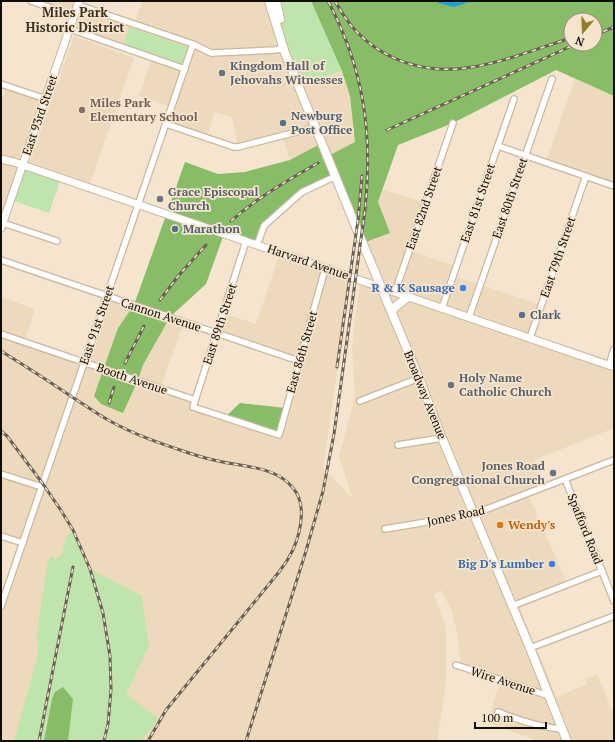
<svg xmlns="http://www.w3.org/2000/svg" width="615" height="742" font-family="'PT Serif',serif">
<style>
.built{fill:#edd9bb}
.green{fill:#c0e5ac}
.forest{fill:#87bd67;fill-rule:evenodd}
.water{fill:#1ea2d6}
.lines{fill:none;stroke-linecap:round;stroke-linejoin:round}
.street-casing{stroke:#c7b8a1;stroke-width:8}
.secondary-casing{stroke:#c7b8a1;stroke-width:9}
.primary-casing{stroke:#c7b8a1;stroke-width:10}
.street{stroke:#fff;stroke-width:5.5}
.secondary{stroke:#fff;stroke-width:7}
.primary{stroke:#fff;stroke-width:8}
.rail-casing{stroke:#6a6154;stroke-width:3}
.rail{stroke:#f5e5ce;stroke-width:1.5;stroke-dasharray:4.5;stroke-linecap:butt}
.worship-dot{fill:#6b7280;stroke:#f5e5ce;stroke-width:1.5}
.education-dot{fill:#8d6e63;stroke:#f5e5ce;stroke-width:1.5}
.service-dot{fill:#5c6f8a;stroke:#f5e5ce;stroke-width:1.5}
.shop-dot{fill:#3f7fe0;stroke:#f5e5ce;stroke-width:1.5}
.food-dot{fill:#e8710a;stroke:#f5e5ce;stroke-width:1.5}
.labels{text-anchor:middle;stroke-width:3.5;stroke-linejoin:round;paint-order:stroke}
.worship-label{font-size:12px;font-weight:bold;fill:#5b616d;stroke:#f5e5ce;text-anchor:start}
.education-label{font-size:12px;font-weight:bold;fill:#785e54;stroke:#f5e5ce;text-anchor:start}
.street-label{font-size:12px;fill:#120d06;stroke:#f5e5ce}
.service-label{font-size:12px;font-weight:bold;fill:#4e5e75;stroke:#f5e5ce;text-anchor:start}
.shop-label{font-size:12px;font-weight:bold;fill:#366cbe;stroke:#f5e5ce;text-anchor:end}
.food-label{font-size:12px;font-weight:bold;fill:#c56008;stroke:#f5e5ce;text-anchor:start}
.neighbourhood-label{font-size:13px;font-weight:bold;fill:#3d311e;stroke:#f5e5ce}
</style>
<rect width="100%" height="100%" fill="#f5e5ce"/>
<g class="built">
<path d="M31,1H79L78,5L134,24L142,1H269L299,86L342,71L350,96L355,142L328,156L322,143L290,160L282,136L238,147L232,117L215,112L206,138L166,124L172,107L139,96L152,58L70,29L74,16Z"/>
<path d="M74,36L134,58L90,183L30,162Z"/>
<path d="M575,79L614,96V186L546,162Z"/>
<path d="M7,86L46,99L1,228V103Z"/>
<path d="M383,189L425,203L409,250L457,267L454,276L541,305L530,338L608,365L614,349V428L534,460L544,487L528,494L566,581L568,580L571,587L520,608L557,697L587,684L585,680L597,674L613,712H614V741H537L487,722L501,680L461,667L457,632L451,609L441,590L434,595L446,628V682L437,741H1V602L23,543L1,536V297L35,309L24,342L84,362L106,296L134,305L138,380L143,365L170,317L184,322L160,388L195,400L193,406L278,435L299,361L217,333L223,313L256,324L280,253L351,277L323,468L353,499L339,457L355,396L352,348L360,280L381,287L363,243L389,233L378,202Z"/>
</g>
<g class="green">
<path d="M276,1H311L342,71L299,86L284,48Z"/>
<path d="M129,27L189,48L184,65L124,44Z"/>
<path d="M23,165L61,178L49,213L11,200Z"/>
<path d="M73,530L90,569L142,596L149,647L126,694L158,718L152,728L141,741H14L38,655L37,633L47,566L50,557L56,559L62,554L67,536Z"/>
</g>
<g class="forest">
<path d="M311,1H436L438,3H466L473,1H614V96L556,70L453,123L398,145L378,202L390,233L363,243L336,176L302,192L266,224L257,245L224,234L206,284L170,317L143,365L138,380L123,413L101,404L94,396L118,328L134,305L185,162L218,174L245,172L290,160L322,143L328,156L355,142L350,96L342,71ZM571,20H595V44H571Z"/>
<path d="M240,403L286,408L279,435L225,417Z"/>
<path d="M63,687L73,699L68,741H44L52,699L55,692Z"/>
</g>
<path class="water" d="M436,1H473L454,7L438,3Z"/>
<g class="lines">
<g class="street-casing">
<g id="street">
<path d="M31,1L74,16"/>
<path d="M78,5L193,44L211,53L275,50L284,48"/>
<path d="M70,29L185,69"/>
<path d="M1,84L46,99"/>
<path d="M166,124L234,147H238L316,127"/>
<path d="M498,146L614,186"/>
<path d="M3,223L57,241"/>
<path d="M246,241L193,407L279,435L325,269"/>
<path d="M257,245L264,226L266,224L302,192L336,176"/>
<path d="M1,260L299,361"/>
<path d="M395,292L453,123"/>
<path d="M442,308L514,99"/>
<path d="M469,317L552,79"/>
<path d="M1,334L195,400"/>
<path d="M530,338L586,176"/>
<path d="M609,365L614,349"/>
<path d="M360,401L419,378"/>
<path d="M398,445L442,438"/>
<path d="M1,474L42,487"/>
<path d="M565,479L614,601"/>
<path d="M385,529L474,514L614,460"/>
<path d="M1,536L23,543"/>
<path d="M1,606L193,44"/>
<path d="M512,606L602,571"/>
<path d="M530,648L614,616"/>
<path d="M456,665L549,696"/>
<path d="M498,712C518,720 539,727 561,729"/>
</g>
</g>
<g class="secondary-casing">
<g id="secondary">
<path d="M1,159L14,162L614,367"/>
<path d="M1,228L79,1"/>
</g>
</g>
<g class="primary-casing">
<g id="primary">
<path d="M269,1L285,53L356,227L419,378L442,438L530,648L567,741"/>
<path d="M276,1L280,19"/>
<path d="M392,312L395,307L408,297"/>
</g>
</g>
<use href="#street" class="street"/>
<use href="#secondary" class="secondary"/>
<use href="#primary" class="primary"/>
<g class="rail-casing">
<g id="rail">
<path d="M335,1C341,11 347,22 356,31C385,62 430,75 472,67C505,62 539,48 571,38"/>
<path d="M595,35L614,27"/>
<path d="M387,130L576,44"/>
<path d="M231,221C257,198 288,180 318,163"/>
<path d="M160,300L179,275L206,245"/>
<path d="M1,351C25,366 49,381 72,397C85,405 97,414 110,421C135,435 162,444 189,453C198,456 208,459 218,461C243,467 276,466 293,488C309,506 299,541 288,559C286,563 282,567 279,572L166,710L148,741"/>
<path d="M125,363L144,326"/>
<path d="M337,367L358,220L362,176"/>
<path d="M109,403L114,387"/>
<path d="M1,431L7,436L43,484L62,512L73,530L90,569L103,613L110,656L111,690L108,724L104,741"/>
<path d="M39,741L73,567"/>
<path d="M246,741L306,551L323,491L334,434L365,210C373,134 364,69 328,1"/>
</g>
</g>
<use href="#rail" class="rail"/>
</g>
<g class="worship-dot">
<circle cx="222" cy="73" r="4"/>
<circle cx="160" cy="199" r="4"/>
<circle cx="451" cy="385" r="4"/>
<circle cx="553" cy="473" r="4"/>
</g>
<circle class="education-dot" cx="82" cy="110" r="4"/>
<g class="service-dot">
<circle cx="283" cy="123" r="4"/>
<circle cx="175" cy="229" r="4"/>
<circle cx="522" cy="315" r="4"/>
</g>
<g class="shop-dot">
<circle cx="463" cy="288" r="4"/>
<circle cx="552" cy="564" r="4"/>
</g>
<circle class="food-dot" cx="500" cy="525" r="4"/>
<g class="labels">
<g class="worship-label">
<text x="230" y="70">Kingdom Hall of<tspan x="230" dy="14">Jehovahs Witnesses</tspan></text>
<text x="168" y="196">Grace Episcopal<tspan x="168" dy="14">Church</tspan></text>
<text x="459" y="382">Holy Name<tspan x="459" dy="14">Catholic Church</tspan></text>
<text x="545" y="470" text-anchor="end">Jones Road<tspan x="545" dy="14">Congregational Church</tspan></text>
</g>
<g class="education-label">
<text x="90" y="107">Miles Park<tspan x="90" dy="14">Elementary School</tspan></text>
</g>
<g class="street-label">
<text transform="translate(40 115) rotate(-71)" y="4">East 93rd Street</text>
<text transform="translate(510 198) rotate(-71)" y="4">East 80th Street</text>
<text transform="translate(478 203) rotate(-71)" y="4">East 81st Street</text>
<text transform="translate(424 208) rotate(-71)" y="4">East 82nd Street</text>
<text transform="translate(558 257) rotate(-71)" y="4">East 79th Street</text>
<text transform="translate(308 262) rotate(19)" y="4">Harvard Avenue</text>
<text transform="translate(161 315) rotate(18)" y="4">Cannon Avenue</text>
<text transform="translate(220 324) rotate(-72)" y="4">East 89th Street</text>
<text transform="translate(97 325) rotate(-71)" y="4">East 91st Street</text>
<text transform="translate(302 352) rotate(-74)" y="4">East 86th Street</text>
<text transform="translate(132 379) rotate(19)" y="4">Booth Avenue</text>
<text transform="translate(425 395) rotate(68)" y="4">Broadway Avenue</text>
<text transform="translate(456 516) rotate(-12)" y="4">Jones Road</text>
<text transform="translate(585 529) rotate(68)" y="4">Spafford Road</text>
<text transform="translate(503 681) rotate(18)" y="4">Wire Avenue</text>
</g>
<g class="service-label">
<text x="291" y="120">Newburg<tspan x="291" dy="14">Post Office</tspan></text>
<text x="183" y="233">Marathon</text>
<text x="530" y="319">Clark</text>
</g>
<g class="shop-label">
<text x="455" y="292">R &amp; K Sausage</text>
<text x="544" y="568">Big D's Lumber</text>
</g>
<g class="food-label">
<text x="508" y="529">Wendy's</text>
</g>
<g class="neighbourhood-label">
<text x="75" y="17">Miles Park<tspan x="75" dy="15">Historic District</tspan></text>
</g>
</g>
<rect width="615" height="742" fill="none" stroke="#120d06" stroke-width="4"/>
<g transform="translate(583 32) rotate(199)"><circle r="19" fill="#f5e5ce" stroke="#9a8f7e"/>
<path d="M0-3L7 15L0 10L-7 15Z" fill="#947e26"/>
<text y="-6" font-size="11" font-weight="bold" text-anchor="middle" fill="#120d06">N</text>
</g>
<path d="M475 722v6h71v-6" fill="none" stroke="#120d06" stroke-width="2"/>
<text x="481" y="722" font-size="12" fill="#120d06" stroke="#f5e5ce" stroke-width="3" paint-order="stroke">100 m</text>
</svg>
